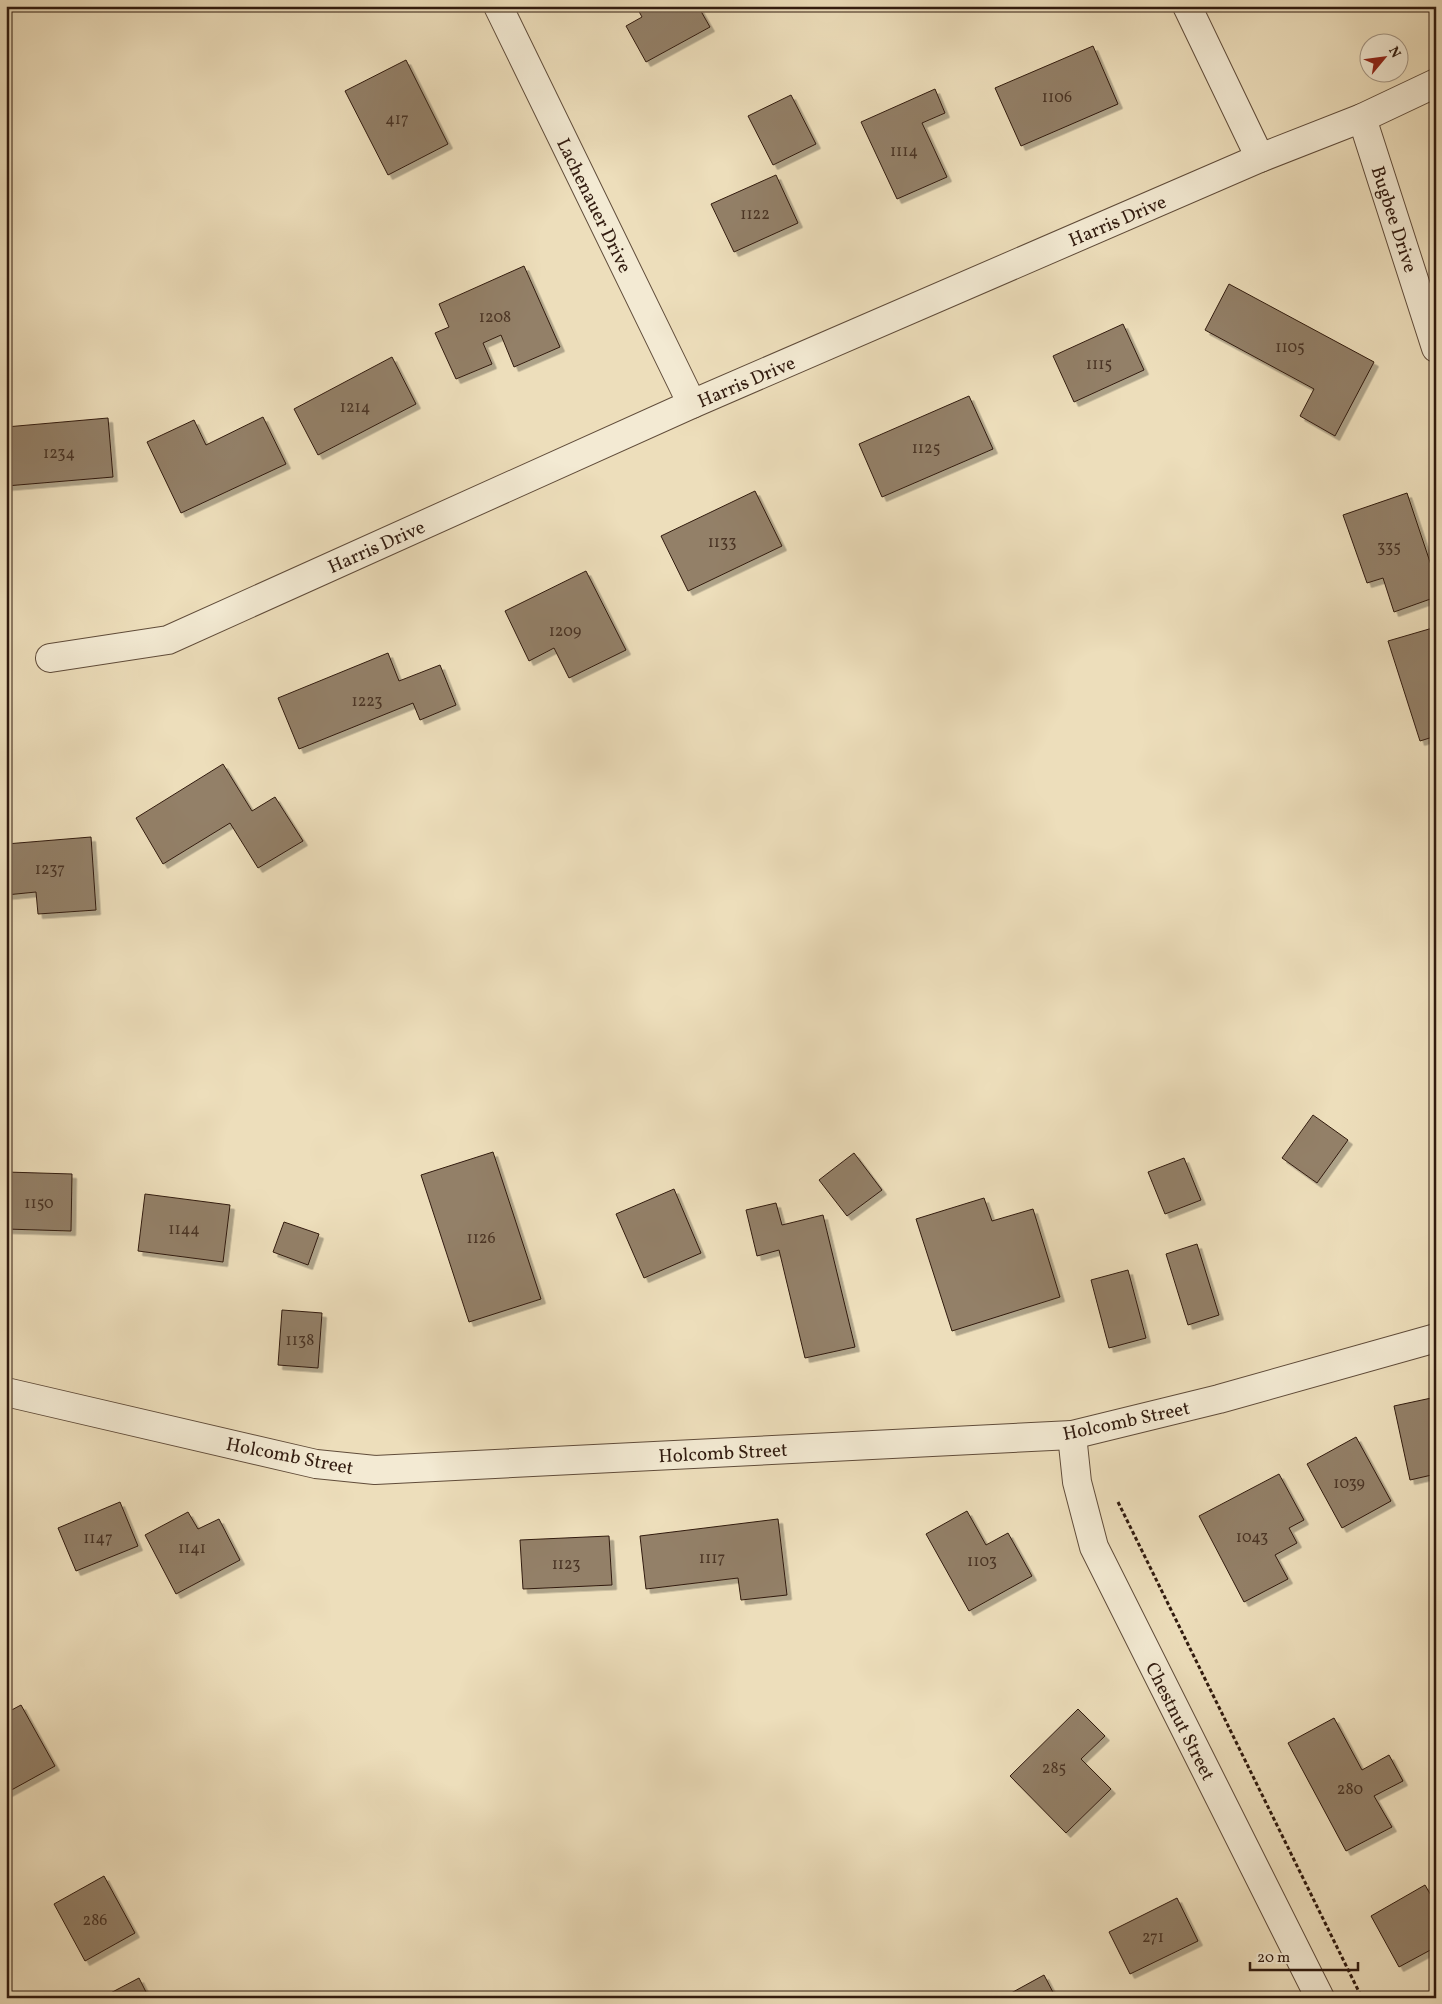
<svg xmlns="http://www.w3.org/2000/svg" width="1442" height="2004" font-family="Vollkorn,serif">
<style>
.building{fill:#938068;stroke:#311b0f;filter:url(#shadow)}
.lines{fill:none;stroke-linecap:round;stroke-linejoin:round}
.minor-casing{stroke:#604c3a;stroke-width:30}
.path{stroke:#311b0f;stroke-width:3;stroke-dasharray:4 2.5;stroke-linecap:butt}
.minor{stroke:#f3ead3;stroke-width:28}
.labels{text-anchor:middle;stroke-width:4.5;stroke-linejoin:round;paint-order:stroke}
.number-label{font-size:16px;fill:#4a3425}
.street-label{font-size:19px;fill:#311b0f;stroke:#f3ead3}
</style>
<defs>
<filter id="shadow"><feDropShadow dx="4.5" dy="4.5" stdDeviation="0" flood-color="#0004"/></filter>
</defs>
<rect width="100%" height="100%" fill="#eddebb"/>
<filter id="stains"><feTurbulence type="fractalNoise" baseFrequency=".004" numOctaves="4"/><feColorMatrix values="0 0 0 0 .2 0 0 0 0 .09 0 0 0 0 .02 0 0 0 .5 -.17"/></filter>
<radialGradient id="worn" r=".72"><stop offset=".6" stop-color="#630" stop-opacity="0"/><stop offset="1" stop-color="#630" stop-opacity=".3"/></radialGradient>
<g class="building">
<path d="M636,6H698L710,27L646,62L626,26L642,17Z"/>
<path d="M1093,46L1118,104L1021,146L995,88Z"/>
<path d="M406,60L448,144L388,175L345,91Z"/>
<path d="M935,89L945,113L922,123L947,177L897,199L861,122Z"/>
<path d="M791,95L816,144L773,165L748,116Z"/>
<path d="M776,175L798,223L734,252L711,204Z"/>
<path d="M524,266L560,347L514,367L501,335L483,343L492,364L456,379L435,333L449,327L439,304Z"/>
<path d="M1229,284L1374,362L1335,436L1300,416L1314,389L1205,330Z"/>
<path d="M1123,324L1144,370L1074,402L1053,356Z"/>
<path d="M392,357L416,404L318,455L294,409Z"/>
<path d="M969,396L993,449L882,497L859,444Z"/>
<path d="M263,417L286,464L181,513L147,442L194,420L206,445Z"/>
<path d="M108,418L113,477L6,486V427Z"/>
<path d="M755,491L782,546L688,591L661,536Z"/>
<path d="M1407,493L1436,580V597L1394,612L1383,578L1367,583L1343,515Z"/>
<path d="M586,571L626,650L569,678L554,648L529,661L505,611Z"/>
<path d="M1436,627V736L1420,741L1388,641Z"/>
<path d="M388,653L399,681L440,665L456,705L420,720L413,703L299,749L278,698Z"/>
<path d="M223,764L252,811L275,797L303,841L258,868L230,823L163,864L136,818Z"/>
<path d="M91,837L96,910L38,914L36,892L6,895V844Z"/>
<path d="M1313,1115L1348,1140L1317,1183L1282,1158Z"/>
<path d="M493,1152L541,1299L469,1322L421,1175Z"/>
<path d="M854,1153L882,1190L847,1216L819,1180Z"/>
<path d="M1184,1158L1201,1200L1165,1214L1148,1172Z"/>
<path d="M6,1172L72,1174L71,1231L6,1229Z"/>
<path d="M674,1189L701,1253L644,1278L616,1214Z"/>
<path d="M145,1194L230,1205L223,1262L138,1251Z"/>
<path d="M984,1198L992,1221L1033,1209L1060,1297L952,1331L916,1219Z"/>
<path d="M776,1203L782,1225L823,1215L855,1347L805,1358L779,1250L757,1256L746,1210Z"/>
<path d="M284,1222L319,1234L308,1265L273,1252Z"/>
<path d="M1197,1244L1219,1315L1188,1325L1166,1254Z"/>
<path d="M1128,1270L1146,1338L1109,1348L1091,1280Z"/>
<path d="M282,1310L322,1313L318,1368L278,1365Z"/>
<path d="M1436,1397V1474L1410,1480L1394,1406Z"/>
<path d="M1356,1437L1391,1501L1342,1528L1307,1464Z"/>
<path d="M1279,1474L1304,1520L1289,1528L1297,1543L1275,1555L1288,1579L1244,1602L1199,1516Z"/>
<path d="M120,1502L138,1546L76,1571L58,1528Z"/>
<path d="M967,1511L986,1545L1008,1533L1032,1576L969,1611L926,1534Z"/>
<path d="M188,1512L198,1529L219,1519L240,1560L176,1594L145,1535Z"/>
<path d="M778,1519L787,1595L741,1600L738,1578L646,1589L640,1536Z"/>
<path d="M609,1536L612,1585L523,1589L520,1540Z"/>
<path d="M21,1705L55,1766L6,1793V1713Z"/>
<path d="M1078,1709L1105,1736L1081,1759L1111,1789L1066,1833L1010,1776Z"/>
<path d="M1334,1718L1362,1770L1389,1755L1403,1781L1374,1796L1392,1827L1346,1851L1288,1743Z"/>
<path d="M104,1876L135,1933L85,1961L54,1904Z"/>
<path d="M1425,1885L1436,1904V1947L1399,1967L1371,1916Z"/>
<path d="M1177,1898L1198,1941L1130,1974L1109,1932Z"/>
<path d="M1044,1975L1056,1998H1002Z"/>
<path d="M139,1978L149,1998H101Z"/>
</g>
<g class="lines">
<g class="minor-casing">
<g id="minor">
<path d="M498,6L692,404"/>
<path d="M1187,6L1260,158"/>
<path d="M1362,118L1436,348"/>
<path d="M50,658L168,640L692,404L1260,158L1362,118L1436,83"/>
<path d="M6,1392L316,1464L375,1470L1072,1435L1219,1399L1436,1338"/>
<path d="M1072,1435L1077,1482L1094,1547L1320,1998"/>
</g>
</g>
<path class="path" d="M1118,1502L1362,1998"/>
<use href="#minor" class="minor"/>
</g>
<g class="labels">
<g class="number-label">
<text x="1057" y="102">1106</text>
<text x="397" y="124">417</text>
<text x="904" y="156">1114</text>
<text x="755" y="219">1122</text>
<text x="495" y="322">1208</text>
<text x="1290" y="352">1105</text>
<text x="1099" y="369">1115</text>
<text x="355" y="412">1214</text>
<text x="926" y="453">1125</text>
<text x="59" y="458">1234</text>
<text x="722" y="547">1133</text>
<text x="1389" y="552">335</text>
<text x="565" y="636">1209</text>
<text x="367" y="706">1223</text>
<text x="50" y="874">1237</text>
<text x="39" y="1208">1150</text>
<text x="184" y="1234">1144</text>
<text x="481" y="1243">1126</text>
<text x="300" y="1345">1138</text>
<text x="1349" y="1488">1039</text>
<text x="1252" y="1542">1043</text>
<text x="98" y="1543">1147</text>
<text x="192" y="1553">1141</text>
<text x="712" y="1563">1117</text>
<text x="982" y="1566">1103</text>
<text x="566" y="1569">1123</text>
<text x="1054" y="1773">285</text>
<text x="1350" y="1794">280</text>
<text x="95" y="1925">286</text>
<text x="1153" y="1942">271</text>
</g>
<g class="street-label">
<text transform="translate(595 205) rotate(64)" y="7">Lachenauer Drive</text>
<text transform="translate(1395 219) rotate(72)" y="7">Bugbee Drive</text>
<text transform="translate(1117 220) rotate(-23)" y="7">Harris Drive</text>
<text transform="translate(746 381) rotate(-23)" y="7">Harris Drive</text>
<text transform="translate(376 546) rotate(-24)" y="7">Harris Drive</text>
<text transform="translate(1126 1420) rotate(-12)" y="7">Holcomb Street</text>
<text transform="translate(723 1452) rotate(-3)" y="7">Holcomb Street</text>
<text transform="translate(290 1455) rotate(11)" y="7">Holcomb Street</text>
<text transform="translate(1181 1721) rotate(63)" y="7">Chestnut Street</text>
</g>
</g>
<rect width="1442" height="2004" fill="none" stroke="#eddebb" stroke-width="25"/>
<rect x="8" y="8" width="1427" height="1989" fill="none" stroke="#311b0f" stroke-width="2.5"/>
<rect x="12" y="12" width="1417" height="1979" fill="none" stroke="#311b0f"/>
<g transform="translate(1384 58) rotate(61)"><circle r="24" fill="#f3ead3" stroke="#a59785"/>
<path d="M0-4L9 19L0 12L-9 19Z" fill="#8f2418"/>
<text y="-8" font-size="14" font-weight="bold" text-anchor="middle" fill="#311b0f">N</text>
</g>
<path d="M1250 1962v8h108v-8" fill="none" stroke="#311b0f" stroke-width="2.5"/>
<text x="1257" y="1962" font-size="15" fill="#311b0f" stroke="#f3ead3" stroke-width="4" paint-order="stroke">20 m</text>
<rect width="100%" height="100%" filter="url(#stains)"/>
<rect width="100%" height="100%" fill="url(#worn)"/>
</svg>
